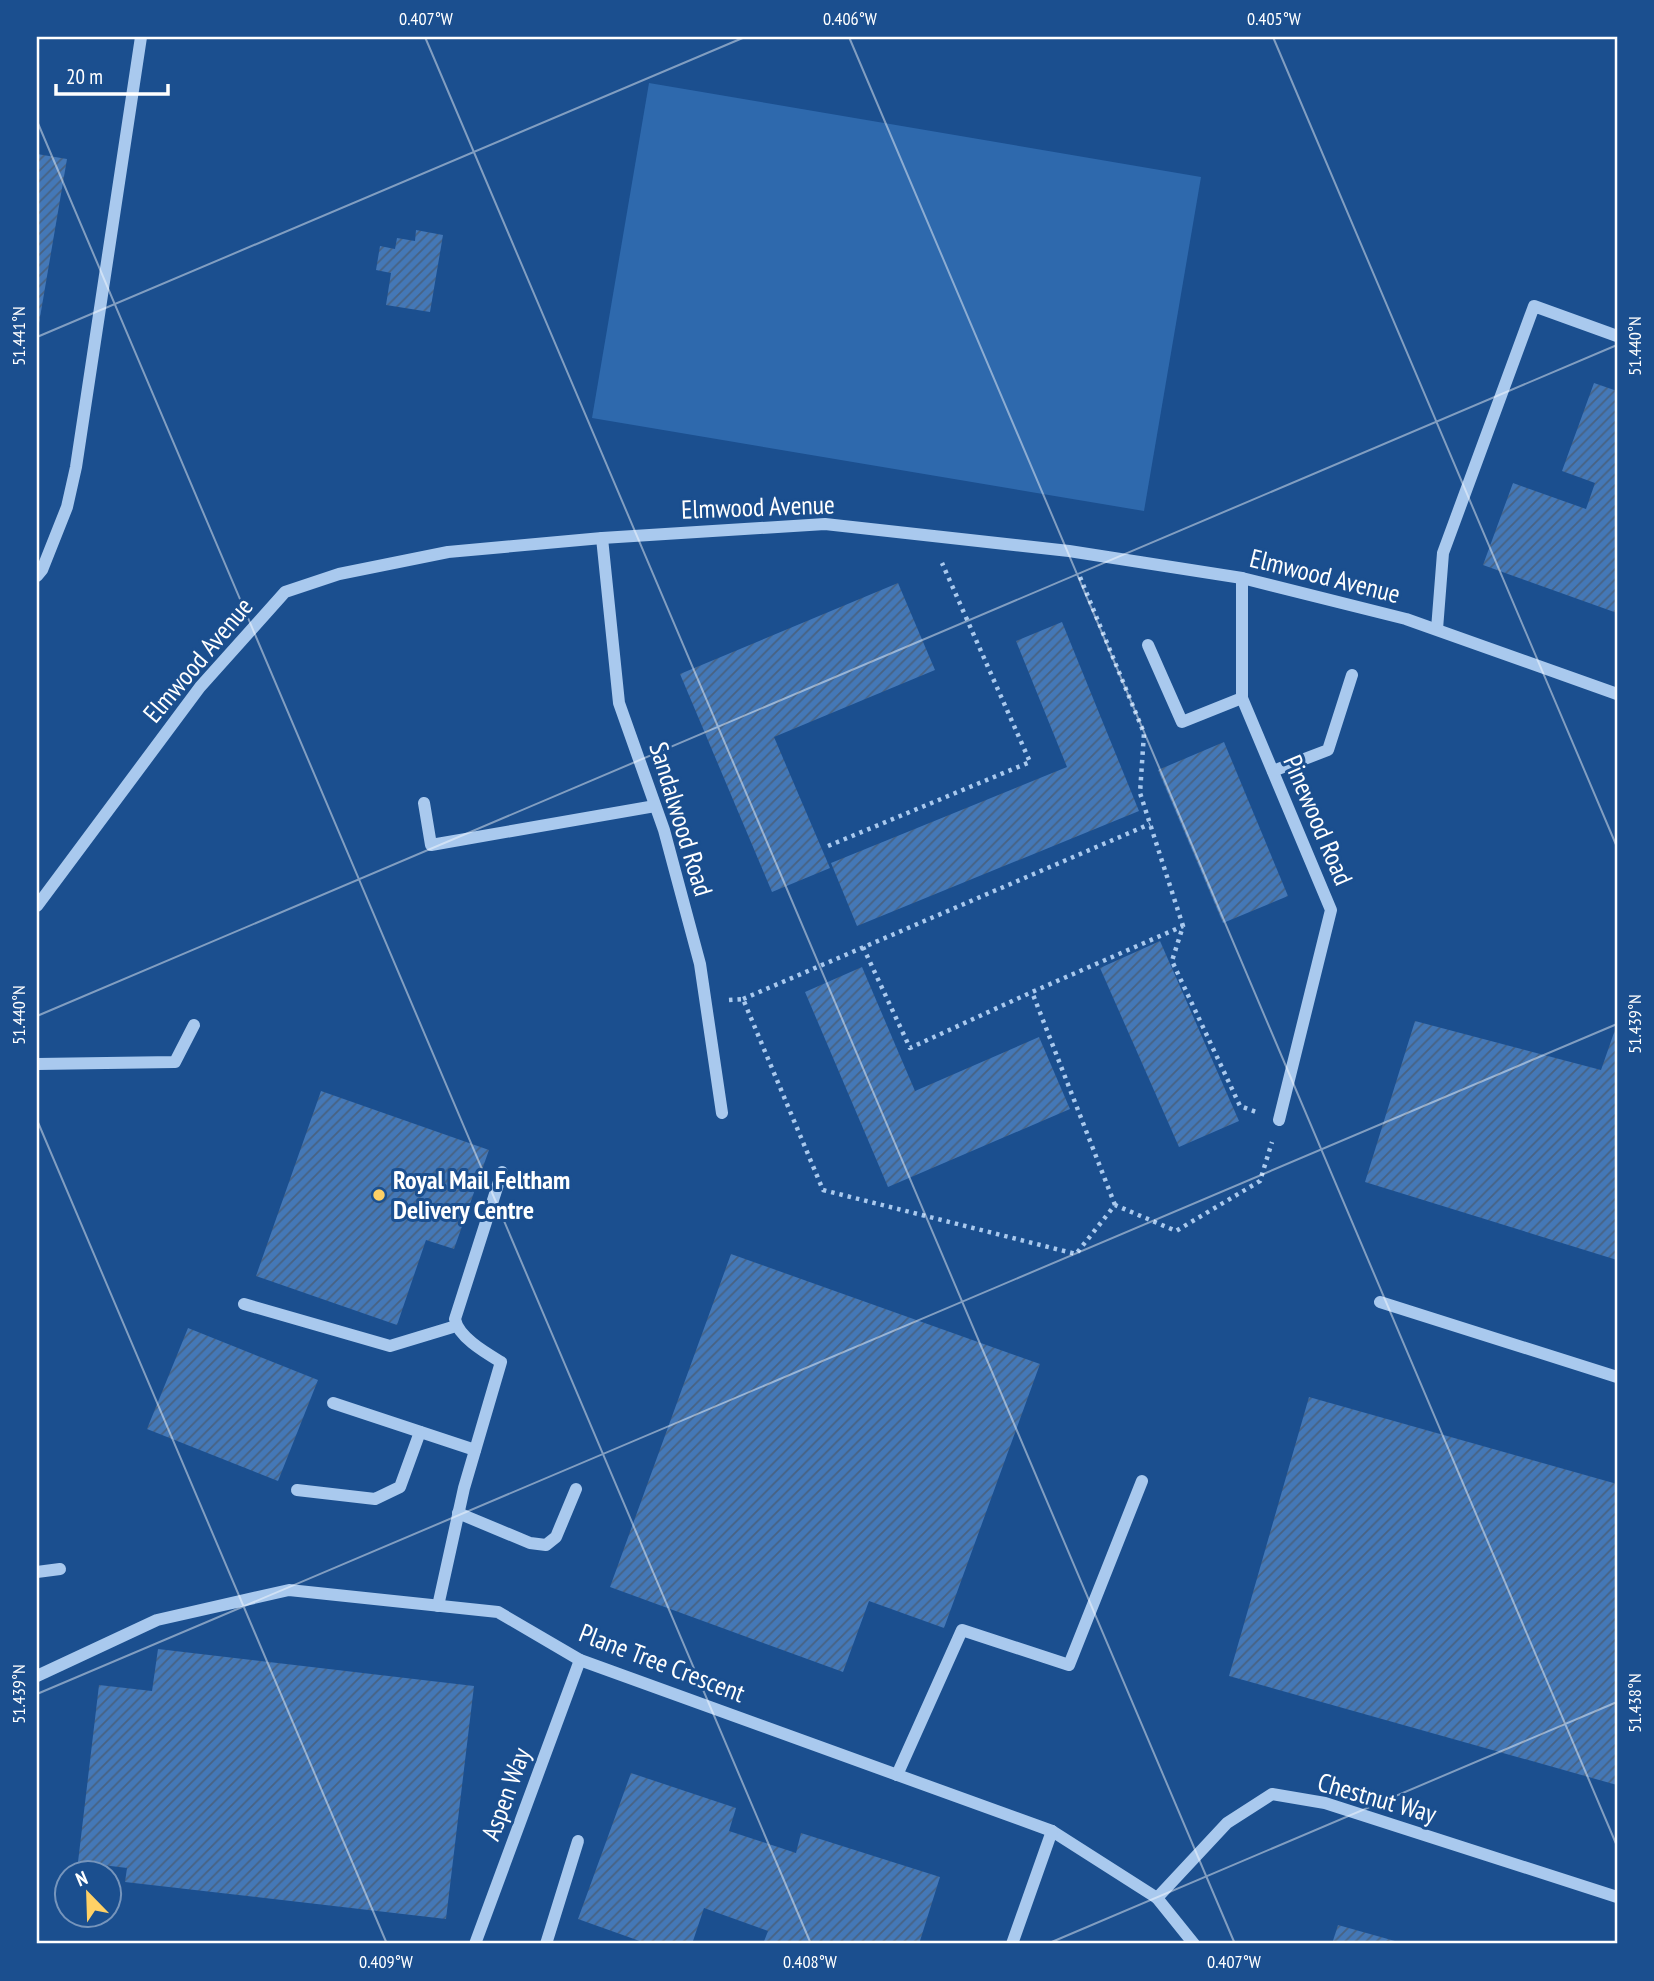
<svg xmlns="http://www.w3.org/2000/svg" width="1654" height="1981" font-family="'PT Sans Narrow',sans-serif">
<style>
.green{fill:#2e69ad}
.building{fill:url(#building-hatch)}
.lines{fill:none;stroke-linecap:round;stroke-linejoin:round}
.path{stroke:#a9c9ee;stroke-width:4.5;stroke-dasharray:3.5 5;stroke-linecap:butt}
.minor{stroke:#a9c9ee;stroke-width:12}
.ticks{fill:none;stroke:#fff;stroke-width:2;stroke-opacity:0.45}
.poi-dot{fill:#ffd166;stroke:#1b4f8f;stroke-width:2.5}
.labels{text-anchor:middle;stroke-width:6;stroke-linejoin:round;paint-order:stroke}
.street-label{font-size:26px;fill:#fff;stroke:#1b4f8f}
.poi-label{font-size:26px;font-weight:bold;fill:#fff;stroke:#1b4f8f;text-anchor:start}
.neatline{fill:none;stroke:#fff;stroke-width:2.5}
.ticks-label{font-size:18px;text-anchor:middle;fill:#fff}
</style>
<defs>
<pattern id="building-hatch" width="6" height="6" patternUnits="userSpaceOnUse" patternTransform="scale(1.75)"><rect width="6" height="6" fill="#4478b7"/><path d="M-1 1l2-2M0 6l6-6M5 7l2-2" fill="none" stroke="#486282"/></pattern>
</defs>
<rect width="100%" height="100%" fill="#1b4f8f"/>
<path class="green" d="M649,83L1201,177L1144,511L592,418Z"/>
<g class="building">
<path d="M37,154L67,159L38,329L37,328Z"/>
<path d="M416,230L443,235L430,312L386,305L391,273L376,270L380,246L395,249L397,238L415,241Z"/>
<path d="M1594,383L1617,391V613L1483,565L1513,483L1586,509L1595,483L1562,471Z"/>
<path d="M898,583L935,670L774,737L830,868L772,892L680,674Z"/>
<path d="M1062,622L1139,811L857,926L831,863L1067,767L1016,641Z"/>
<path d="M1224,742L1288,896L1223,923L1158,770Z"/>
<path d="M1160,941L1239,1121L1179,1147L1100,968Z"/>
<path d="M862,967L915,1091L1039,1037L1070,1109L888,1187L805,992Z"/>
<path d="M1415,1021L1601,1070L1617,1024V1260L1365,1182Z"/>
<path d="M321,1091L489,1150L454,1249L426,1240L397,1325L256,1276Z"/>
<path d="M731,1254L1040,1364L944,1628L869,1601L843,1672L610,1587Z"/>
<path d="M188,1328L318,1380L278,1481L147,1429Z"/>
<path d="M1309,1397L1617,1484V1785L1229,1676Z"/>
<path d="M158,1649L474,1686L446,1919L125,1882L127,1868L78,1862L99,1685L152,1691Z"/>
<path d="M631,1773L736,1808L729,1831L796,1853L801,1833L940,1877L919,1944H763L768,1931L704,1908L692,1944H648L578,1919Z"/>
<path d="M1338,1925L1402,1943V1944H1332Z"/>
</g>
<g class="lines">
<g class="path">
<path d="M1080,577L1144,733L1140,793L1183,926L1172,961L1240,1106L1256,1112"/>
<path d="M828,846L1030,762L942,563"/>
<path d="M863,947L910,1048L1032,992"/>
<path d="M743,999L1150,824"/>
<path d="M729,1000L743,999L823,1190L1076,1254L1115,1205L1176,1231L1260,1181L1272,1142"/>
<path d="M1115,1205L1032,992L1183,926"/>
</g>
<g class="minor">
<path d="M602,538L619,703L664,830L700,964L722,1113"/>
<path d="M37,576L42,570L67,507L76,467L141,37"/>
<path d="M1242,578V698L1331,910L1279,1120"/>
<path d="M1437,629L1443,553L1534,306L1617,336"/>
<path d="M1148,645L1182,722L1242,698"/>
<path d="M1273,771L1328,750L1352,675"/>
<path d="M424,803L431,845L655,806"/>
<path d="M37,906L200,687L285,592L339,574L448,552L602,538L825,524L1069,551L1242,578L1406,619L1617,694"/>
<path d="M37,1064L175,1062L194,1025"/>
<path d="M1380,1302L1617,1377"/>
<path d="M244,1304L390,1346L456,1326"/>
<path d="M333,1403L475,1450"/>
<path d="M297,1490L375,1499L400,1487L420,1432"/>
<path d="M458,1513L530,1543L546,1545L556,1537L576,1489"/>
<path d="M37,1572L60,1569"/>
<path d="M438,1606L464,1488L501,1362C486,1353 458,1337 455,1319L502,1172"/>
<path d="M37,1676L157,1620L289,1590L498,1612L580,1660L1052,1831L1157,1898L1194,1944"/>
<path d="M897,1775L962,1630L1069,1665L1142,1481"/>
<path d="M1157,1898L1227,1823L1272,1794L1325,1803L1617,1897"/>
<path d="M475,1944L580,1660"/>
<path d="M546,1944L578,1841"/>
<path d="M1012,1944L1052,1831"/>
</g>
</g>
<path class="ticks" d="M425,37L1235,1944M849,37L1617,1846M1273,37L1617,847M37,121L811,1944M37,337L745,37M37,1016L1617,345M37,1120L387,1944M37,1694L1617,1024M1047,1944L1617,1702"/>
<circle class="poi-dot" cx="379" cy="1195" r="7"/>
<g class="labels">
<g class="street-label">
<text transform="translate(758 507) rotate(-2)" y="9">Elmwood Avenue</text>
<text transform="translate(1325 576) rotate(14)" y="9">Elmwood Avenue</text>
<text transform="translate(198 660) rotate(-50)" y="9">Elmwood Avenue</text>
<text transform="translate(681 819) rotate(73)" y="9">Sandalwood Road</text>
<text transform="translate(1318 820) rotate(67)" y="9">Pinewood Road</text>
<text transform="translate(662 1663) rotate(21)" y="9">Plane Tree Crescent</text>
<text transform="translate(506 1794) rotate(-70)" y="9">Aspen Way</text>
<text transform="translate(1377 1798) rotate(16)" y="9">Chestnut Way</text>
</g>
<g class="poi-label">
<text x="393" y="1189">Royal Mail Feltham<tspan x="393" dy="30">Delivery Centre</tspan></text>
</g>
</g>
<rect width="1654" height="1981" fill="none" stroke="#1b4f8f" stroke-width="77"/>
<g transform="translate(88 1894) rotate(337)"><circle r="33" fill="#1b4f8f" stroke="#7695bc" stroke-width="2"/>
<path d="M0-5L12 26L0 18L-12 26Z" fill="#ffd166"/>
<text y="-10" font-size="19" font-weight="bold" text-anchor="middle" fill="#ffffff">N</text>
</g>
<path d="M56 84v10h112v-10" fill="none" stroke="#ffffff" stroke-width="3.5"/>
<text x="66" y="84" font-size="21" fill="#ffffff" stroke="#1b4f8f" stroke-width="5" paint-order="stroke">20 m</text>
<rect x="38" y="38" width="1578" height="1904" class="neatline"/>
<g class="ticks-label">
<text x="426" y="25">0.407°W</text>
<text x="850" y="25">0.406°W</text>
<text x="1274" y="25">0.405°W</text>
<text transform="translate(19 336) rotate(-90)" y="6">51.441°N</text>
<text transform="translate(1635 346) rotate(-90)" y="6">51.440°N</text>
<text transform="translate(19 1015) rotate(-90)" y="6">51.440°N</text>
<text transform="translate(1635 1024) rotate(-90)" y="6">51.439°N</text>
<text transform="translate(19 1694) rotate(-90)" y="6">51.439°N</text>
<text transform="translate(1635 1703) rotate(-90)" y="6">51.438°N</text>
<text x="386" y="1968">0.409°W</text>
<text x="810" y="1968">0.408°W</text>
<text x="1234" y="1968">0.407°W</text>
</g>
</svg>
